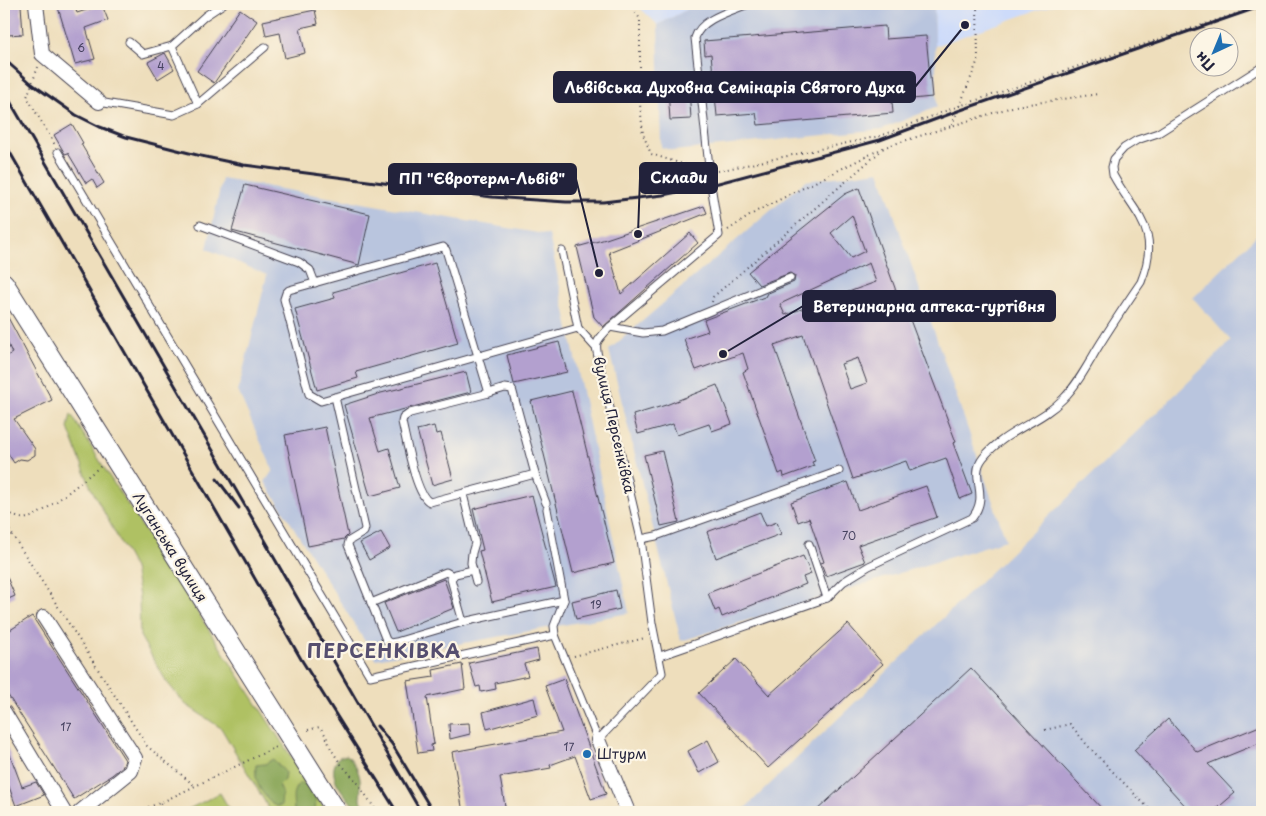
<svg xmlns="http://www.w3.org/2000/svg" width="1266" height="816" font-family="'Playpen Sans',sans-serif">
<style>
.built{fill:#cddbfa}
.industrial{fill:#b9c5de}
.green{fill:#afc164;stroke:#687250}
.forest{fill:#8ba75a;stroke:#56644a}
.building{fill:#b3a0cf;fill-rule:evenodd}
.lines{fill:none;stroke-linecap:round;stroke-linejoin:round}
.service-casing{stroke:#413e4e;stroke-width:9}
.minor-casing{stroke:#413e4e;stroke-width:16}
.secondary-casing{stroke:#413e4e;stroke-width:21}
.path{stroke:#413e4e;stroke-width:2;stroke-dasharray:1 4;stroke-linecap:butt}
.service{stroke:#fff;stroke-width:7}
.minor{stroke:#fff;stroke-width:14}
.secondary{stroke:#fff;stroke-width:19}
.rail{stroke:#22223b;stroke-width:3}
.poi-dot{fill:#1f6fb2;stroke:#fcf5e5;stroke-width:2}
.labels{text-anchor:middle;stroke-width:4.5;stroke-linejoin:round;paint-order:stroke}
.number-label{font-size:11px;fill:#464260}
.street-label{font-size:14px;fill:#22223b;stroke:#fcf5e5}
.poi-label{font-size:14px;fill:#22223b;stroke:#fcf5e5;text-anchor:start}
.district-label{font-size:19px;font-weight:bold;letter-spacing:1px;fill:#554e6f;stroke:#fcf5e5}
.leader{fill:none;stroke:#22223b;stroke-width:2}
.callout-dot{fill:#22223b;stroke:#fcf5e5;stroke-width:2}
.callout{fill:#22223b;stroke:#22223b;stroke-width:2}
.callout-label{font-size:15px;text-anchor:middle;font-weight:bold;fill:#fff}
</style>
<rect width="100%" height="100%" fill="#fcf5e5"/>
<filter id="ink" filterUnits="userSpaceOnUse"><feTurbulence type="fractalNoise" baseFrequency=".02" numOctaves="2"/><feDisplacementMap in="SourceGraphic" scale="10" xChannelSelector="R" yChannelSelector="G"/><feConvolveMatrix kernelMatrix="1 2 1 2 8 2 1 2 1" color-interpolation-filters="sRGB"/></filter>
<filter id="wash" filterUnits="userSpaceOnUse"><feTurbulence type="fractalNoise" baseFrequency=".0096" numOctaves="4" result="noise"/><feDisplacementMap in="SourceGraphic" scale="20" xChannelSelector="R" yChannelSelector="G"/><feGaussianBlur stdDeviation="1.12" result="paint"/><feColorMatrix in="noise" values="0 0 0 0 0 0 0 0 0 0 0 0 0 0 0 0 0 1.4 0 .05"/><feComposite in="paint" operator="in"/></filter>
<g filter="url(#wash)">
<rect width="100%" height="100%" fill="#eedebc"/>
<g class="built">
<path d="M636,4H697L658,25Z"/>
<path d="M934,4H1055L935,46Z"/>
</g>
<g class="industrial">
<path d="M697,4H934L937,107L882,129L673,151L661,147L658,25Z"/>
<path d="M879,171L1006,540L681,641L609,350L805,181Z"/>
<path d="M222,179L549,235L629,613L376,659L265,482L273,470L238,391L267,275L207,249Z"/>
<path d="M1262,230V812H741L1231,341L1193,298Z"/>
</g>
<g class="green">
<path d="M71,414L111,479L327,812H271L221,728L185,704L166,681L140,636L139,597L134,568L91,488L68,428Z"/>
<path d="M220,793L231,812H183Z"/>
</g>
<g class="forest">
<path d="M347,755C360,768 362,781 360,799L365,806H381L385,812H358C347,795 323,777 339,757Z"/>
<path d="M273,759L285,772L284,780L279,785L282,792L281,806H275C262,793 254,785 256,765L265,764Z"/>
<path d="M300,783L307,784L316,794L315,812H294C294,801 290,791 300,783Z"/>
</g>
<g id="blocks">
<g class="building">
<path d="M57,4H74L77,13L102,5L108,20L86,28L95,59L75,64Z"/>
<path d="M21,5L23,34L8,35L5,6Z"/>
<path d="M240,9L257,21L214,83L197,71Z"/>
<path d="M315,10L318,24L300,28L305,53L285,58L280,33L266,36L263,21Z"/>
<path d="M885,26L886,39L926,36L932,97L892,101L893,113L758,125L756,113L717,116L711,54L705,55L704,41Z"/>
<path d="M165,53L174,69L158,79L148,62Z"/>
<path d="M689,88L691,119L670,120L668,89Z"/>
<path d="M72,124L83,143L81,144L104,183L97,188L92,179L86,183L68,153L65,154L54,135Z"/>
<path d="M245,185L370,214L359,265L232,231Z"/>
<path d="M859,188L900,302L903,301L956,442L953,443L972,494L960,499L946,458L910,471L906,461L853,479L803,335L774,345L815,461L812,462L814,466L784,477L783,472L779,474L743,372L748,369L743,353L696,370L684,339L708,331L704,320L767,296L766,294L794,282L795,276L790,273L759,285L748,272L845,194ZM852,215L865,251L851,258L831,233ZM869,263L876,282L785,315L780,304ZM858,358L867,383L850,389L841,364Z"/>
<path d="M704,206L707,213L609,252L621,294L690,233L698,243L603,327L594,317L577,247L606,239Z"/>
<path d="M435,263L458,343L356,372L358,378L317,390L295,309L335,298L333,292Z"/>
<path d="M4,310L52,400L14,419L35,449V455L27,460L20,459L14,463L4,447V358L12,353L4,335Z"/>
<path d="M559,342L567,372L514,384L507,355Z"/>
<path d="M466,372L471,392L370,418L380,451L389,448L400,488L370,496L344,405L381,393Z"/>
<path d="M717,385L732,424L712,431L709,424L677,435L673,424L638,434L633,415L666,405Z"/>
<path d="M572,391L614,563L573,573L531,401Z"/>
<path d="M434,426L436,434L441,433L453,479L432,485L417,430Z"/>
<path d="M325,427L348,535L344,539L308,546L285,435Z"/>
<path d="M662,451L679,522L661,526L644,455Z"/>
<path d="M848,482L858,510L926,486L937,517L858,545L865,562L826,576L821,563L824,562L809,518L798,522L791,502Z"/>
<path d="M532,495L556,587L492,602L479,551L483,550L473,509Z"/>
<path d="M760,512L766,526L777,522L781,534L716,558L707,532Z"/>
<path d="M381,532L390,548L369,560L360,543Z"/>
<path d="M803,556L811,574L803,577L806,584L722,617L719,609L715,611L708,593Z"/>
<path d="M4,570L15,596L4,601Z"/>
<path d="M444,579L454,608L396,632L384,603Z"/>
<path d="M616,590L620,609L576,619L572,601Z"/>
<path d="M32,616L125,760L123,766L112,775L74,799L4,689V634Z"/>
<path d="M848,624L883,664L768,768L699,693L736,659L769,695Z"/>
<path d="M537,649L539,660L524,664L528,676L495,683L496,689L481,692L480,686L476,687L469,663Z"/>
<path d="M462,664L465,689L427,697L434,744L431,745L432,751L418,753L407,681L434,677L433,670Z"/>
<path d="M971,668L1105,812H815Z"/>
<path d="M564,679L606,794L591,799L575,756L550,765L551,768L500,777L506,812H463L452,752L562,732L545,686Z"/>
<path d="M534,698L538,715L487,729L483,712Z"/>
<path d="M1168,719L1197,752L1262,725V742L1208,764L1235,793L1213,812H1191L1134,750Z"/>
<path d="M469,723L470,734L450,739L449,724Z"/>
<path d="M4,739L22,787L36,782L44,795L16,806L4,773Z"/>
<path d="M708,740L719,762L699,773L688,751Z"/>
</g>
</g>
</g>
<g filter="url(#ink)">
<use href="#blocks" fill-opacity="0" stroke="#413e4e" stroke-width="1"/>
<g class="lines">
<g class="service-casing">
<g id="service">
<path d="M129,42L143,54L172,46"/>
<path d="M99,102L174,115L198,104L265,47"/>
<path d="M198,104L172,46L205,16L223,4"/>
<path d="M58,152L370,676L555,635"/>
<path d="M200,225L299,262L310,270L315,283"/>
<path d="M562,251L578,328"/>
<path d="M610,327L643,333L662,331L790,278"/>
<path d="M489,393L505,388L512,389L535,474L546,503"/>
<path d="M335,397L365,528L364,532L349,541L348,545L386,640L390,643L396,642L463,622L564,600"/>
<path d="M535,474L430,502C416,497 406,439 402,422L403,418L410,413L489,393L446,250L443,247L289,290L286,293L284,299L309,394L321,401L578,328L596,348"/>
<path d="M463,494L475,543L472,553L471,563L476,582"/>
<path d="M547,509L564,600L554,626L555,635L598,740L662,673L652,623L641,539L600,366C595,343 593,344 610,327L719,235L711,185L695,38C700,19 731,11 748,4"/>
<path d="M641,539L656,536L839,471"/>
<path d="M827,598L843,582L869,566L972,518C991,494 968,477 983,458C1004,431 1040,423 1063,399C1077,385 1087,366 1097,349C1111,326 1126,304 1141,282C1162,229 1136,217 1113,175L1112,167L1114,159L1124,148L1137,140L1158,133L1262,67"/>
<path d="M371,603L446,572L453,576"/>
<path d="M463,622L451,579L455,574L473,570"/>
<path d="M660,656L827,598L809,544"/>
</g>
</g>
<g class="minor-casing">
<g id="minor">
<path d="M36,4L42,54L99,102"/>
<path d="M44,617L135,758L131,771L80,812"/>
<path d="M4,712L64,812"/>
<path d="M598,740L628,812"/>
</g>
</g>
<g class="secondary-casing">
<path id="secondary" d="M4,283L337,812"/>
</g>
<g class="path">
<path d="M630,4L640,19V104L643,134L651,154L701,170"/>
<path d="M38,67L27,97L55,145"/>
<path d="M952,125L978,60L977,4"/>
<path d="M718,171L880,136L959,106L1262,5"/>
<path d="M728,230L757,211L885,147L1015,106L1098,94"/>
<path d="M712,302L713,297L883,149"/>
<path d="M4,508C10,514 18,520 28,518C45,514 85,478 101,466"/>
<path d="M4,522L147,746L195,786"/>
<path d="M574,656L645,638"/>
<path d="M308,730L320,727L326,736L331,749L340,763L357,782L377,812"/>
<path d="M1045,730L1070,724L1088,746L1152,812"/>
<path d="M160,803L165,812"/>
<path d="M134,812L160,803L278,746"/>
</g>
<use href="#service" class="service"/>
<use href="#minor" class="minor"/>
<use href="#secondary" class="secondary"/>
<g class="rail">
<path d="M4,59L32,84L76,115L100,127L126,137L201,156L244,165L492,197L566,202H603L663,195L711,185L880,140L958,111L1262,6"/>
<path d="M4,91L269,547"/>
<path d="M4,142L301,659L397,812"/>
<path d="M217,479L239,508"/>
<path d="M265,542L421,812"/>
<path d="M377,726L392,744L433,812"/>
</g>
</g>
</g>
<circle class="poi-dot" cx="587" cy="754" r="5"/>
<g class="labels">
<g class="number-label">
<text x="81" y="52">6</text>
<text x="161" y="70">4</text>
<text x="849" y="540">70</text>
<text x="596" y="609">19</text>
<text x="66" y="731">17</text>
<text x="569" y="751">17</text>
</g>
<g class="street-label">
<text transform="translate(614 425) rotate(77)" y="5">вулиця Персенківка</text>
<text transform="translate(170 547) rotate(58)" y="5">Луганська вулиця</text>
</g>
<g class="poi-label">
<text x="597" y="759">Штурм</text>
</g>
<g class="district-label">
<text x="384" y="658">ПЕРСЕНКІВКА</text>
</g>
</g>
<path class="leader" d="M965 25L915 87M638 234L640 178M599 273L576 179M723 354L803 306"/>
<g class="callout-dot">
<circle cx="965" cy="25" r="5"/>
<circle cx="638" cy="234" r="5"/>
<circle cx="599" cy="273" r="5"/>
<circle cx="723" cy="354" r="5"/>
</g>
<g class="callout">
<rect x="554" y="72" width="361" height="30" rx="5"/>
<rect x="640" y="163" width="77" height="30" rx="5"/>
<rect x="389" y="164" width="187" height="30" rx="5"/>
<rect x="803" y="291" width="252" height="30" rx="5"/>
</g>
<g class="callout-label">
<text x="735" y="93">Львівська Духовна Семінарія Святого Духа</text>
<text x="679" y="183">Склади</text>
<text x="482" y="184">ПП "Євротерм-Львів"</text>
<text x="929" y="312">Ветеринарна аптека-гуртівня</text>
</g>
<rect width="1266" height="816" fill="none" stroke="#fcf5e5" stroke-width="20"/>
<g transform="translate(1214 52) rotate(224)"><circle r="24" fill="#fcf5e5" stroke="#a5a1a1"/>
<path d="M0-4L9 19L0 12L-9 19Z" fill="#1f6fb2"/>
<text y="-8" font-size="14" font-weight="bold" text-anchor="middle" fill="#22223b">Пн</text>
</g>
</svg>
